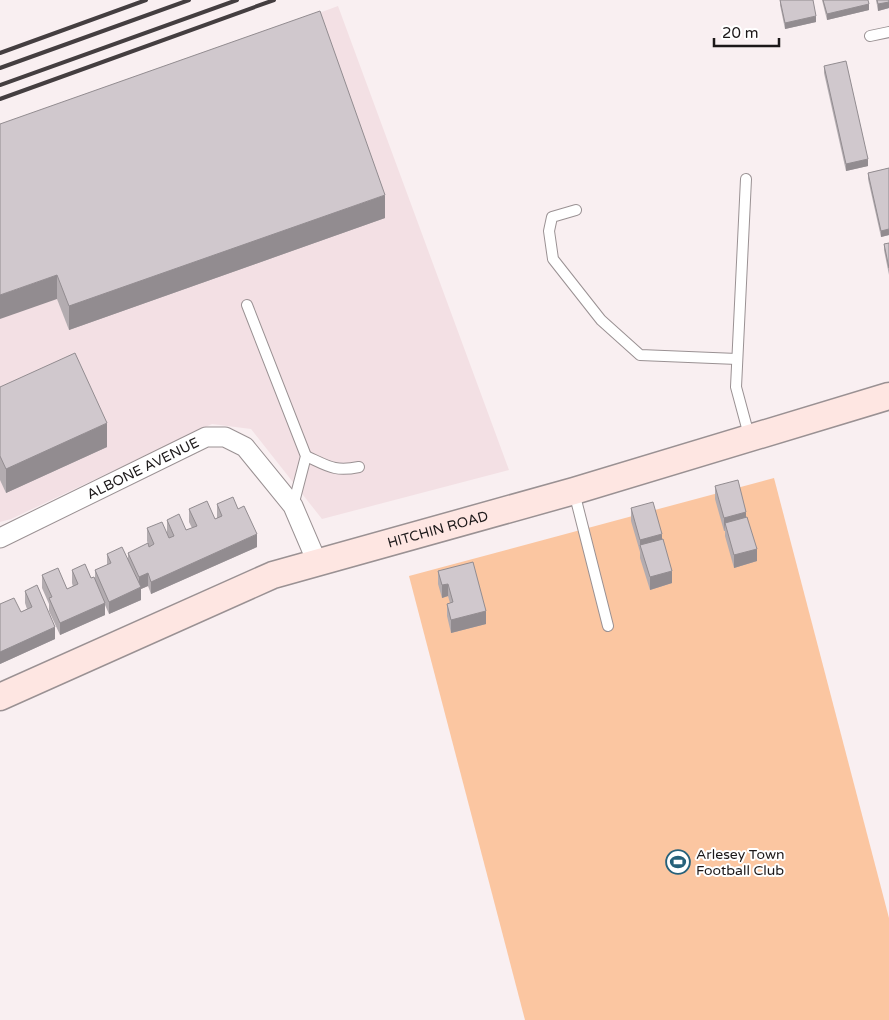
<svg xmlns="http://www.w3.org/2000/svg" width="889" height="1020" font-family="'Varela Round',sans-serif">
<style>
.built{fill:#f3e0e4}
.green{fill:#fbc6a1}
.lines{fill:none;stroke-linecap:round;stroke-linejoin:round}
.lane-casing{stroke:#9a9193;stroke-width:12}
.street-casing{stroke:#9a9193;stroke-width:21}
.secondary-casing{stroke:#9a9193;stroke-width:29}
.lane{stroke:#fff;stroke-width:10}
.street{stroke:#fff;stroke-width:19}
.secondary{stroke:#fee6e2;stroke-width:26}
.rail{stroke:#443e40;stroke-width:4}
.wall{fill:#b3acb0}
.shaded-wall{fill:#928c90}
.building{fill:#d0c8cd;stroke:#928c90}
.labels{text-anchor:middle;stroke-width:4;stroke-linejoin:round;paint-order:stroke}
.street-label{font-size:14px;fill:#1c1819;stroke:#fff}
.poi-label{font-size:14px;fill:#1c1819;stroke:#fff;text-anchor:start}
</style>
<rect width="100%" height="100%" fill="#f9eff1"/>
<path class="built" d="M338,6L509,470L322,519L251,429L212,424L11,519L0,522V132Z"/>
<path class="green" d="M774,478L889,918V1020H525L409,576Z"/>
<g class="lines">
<g class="lane-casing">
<g id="lane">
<path d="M870,36L889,32"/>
<path d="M746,179L736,387L750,439"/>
<path d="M576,210L552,217L549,231L553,259L601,320L640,355L737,359"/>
<path d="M247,305L306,456L293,506"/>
<path d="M306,456C328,466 334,472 359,467"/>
<path d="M574,492L608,626"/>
</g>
</g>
<g class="street-casing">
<g id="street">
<path id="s1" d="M0,538L206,437H225L245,447L293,506L317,562"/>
</g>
</g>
<g class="secondary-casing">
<g id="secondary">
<path id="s2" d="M0,697L273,575L574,491L889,396"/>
</g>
</g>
<use href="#lane" class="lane"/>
<use href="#street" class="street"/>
<use href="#secondary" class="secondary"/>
<g class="rail">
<path d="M0,53L146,0"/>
<path d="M0,68L189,0"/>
<path d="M0,85L237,0"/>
<path d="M0,99L274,0"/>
</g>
</g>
<g class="wall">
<path d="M780,0L816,22L785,29L780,5Z"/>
<path d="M822,0H868L869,10L827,20Z"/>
<path d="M876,0H889V8L878,11Z"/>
<path d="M824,66L868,166L846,171L824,73Z"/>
<path d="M0,124L385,218L69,330L57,299Z"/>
<path d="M889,168V235L881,237L868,179V173Z"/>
<path d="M889,243V275L884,250V244Z"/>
<path d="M0,387L107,447L6,493L0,480Z"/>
<path d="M715,486L746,517L757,561L734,568L725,536V531H724L715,499Z"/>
<path d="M217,504L257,547L151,594L148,586L141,589V600L109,614L105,605V615L60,635L49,611V604L42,588V575L67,589L73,587L72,583V570L95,580V570L107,565V554L128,558V553L149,547L147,541V528L167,532V520L186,530L192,528L189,522V509L215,519L217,518Z"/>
<path d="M631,508L662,539L672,583L650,590L640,558V552L631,521Z"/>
<path d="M438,571L486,624L451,633L447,616V604L450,603L448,596L442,598L438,584Z"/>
<path d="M25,591L55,639L0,664V604L21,612L27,609L25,603Z"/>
</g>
<g class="shaded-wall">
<path d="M889,2V8L878,11V4Z"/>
<path d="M869,4V10L827,20V14Z"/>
<path d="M816,16V22L785,29V23Z"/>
<path d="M868,159V166L846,171V164Z"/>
<path d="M385,195V218L69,330V306Z"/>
<path d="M889,229V235L881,237V231Z"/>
<path d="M57,275V299L0,319V295Z"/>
<path d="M107,423V447L6,493V469Z"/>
<path d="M746,512V525L725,523L724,531V518Z"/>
<path d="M257,534V547L151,594V582Z"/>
<path d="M662,534V546L640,545V553V540Z"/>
<path d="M757,549V561L734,568V555Z"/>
<path d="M672,571V583L650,590V577Z"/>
<path d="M148,573V586L141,589V600L109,614V602L139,588V577Z"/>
<path d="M448,584V596L442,598V585Z"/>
<path d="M105,603V615L60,635V623Z"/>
<path d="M486,611V624L451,633V620Z"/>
<path d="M55,627V639L0,664V652Z"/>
</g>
<g class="building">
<path d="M780,0H813L816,16L785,23Z"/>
<path d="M823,0H868L869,4L827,14Z"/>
<path d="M877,0H889V2L878,4Z"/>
<path d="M320,11L385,195L69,306L57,275L0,295V124Z"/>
<path d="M846,61L868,159L846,164L824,66Z"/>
<path d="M889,168V229L881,231L868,173Z"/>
<path d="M889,243V268L884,244Z"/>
<path d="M75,353L107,423L6,469L0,456V387Z"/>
<path d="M738,480L746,512L724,518L715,486Z"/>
<path d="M233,497L238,509L244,506L257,534L151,582L148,573L139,577L128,553L148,543L149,547L154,544L147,528L162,522L169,538L174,536L167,520L179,514L186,530L197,526L189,509L207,501L215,519L222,516L217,504Z"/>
<path d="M653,502L662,534L640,540L631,508Z"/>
<path d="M747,517L757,549L734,555L725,523Z"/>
<path d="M663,539L672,571L650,577L640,545Z"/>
<path d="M122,547L141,587L109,602L95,570L111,563L107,554Z"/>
<path d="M473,562L486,611L451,620L447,604L453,602L448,584L442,585L438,571Z"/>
<path d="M85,564L91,578L94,577L105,603L60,623L49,598L52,597L42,575L58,568L67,589L78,584L72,570Z"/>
<path d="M37,585L55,627L0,652V604L14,598L21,612L32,607L25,591Z"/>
</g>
<defs>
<g id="stadium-ring" transform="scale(1.25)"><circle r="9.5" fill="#fff" stroke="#26617a" stroke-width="1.5"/><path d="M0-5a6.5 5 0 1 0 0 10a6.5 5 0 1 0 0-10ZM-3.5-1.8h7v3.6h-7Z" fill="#26617a"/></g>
</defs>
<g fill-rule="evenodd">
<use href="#stadium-ring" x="678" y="862"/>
</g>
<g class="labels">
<g class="street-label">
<text dy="5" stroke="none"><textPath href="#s1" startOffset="159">ALBONE AVENUE</textPath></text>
<text dy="5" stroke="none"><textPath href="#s2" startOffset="470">HITCHIN ROAD</textPath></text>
</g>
<g class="poi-label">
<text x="696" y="859">Arlesey Town<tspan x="696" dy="16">Football Club</tspan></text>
</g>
</g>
<path d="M714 38v8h65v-8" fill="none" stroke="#1c1819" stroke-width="2.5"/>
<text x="722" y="38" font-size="15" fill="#1c1819" stroke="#ffffff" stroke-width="4" paint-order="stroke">20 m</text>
</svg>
